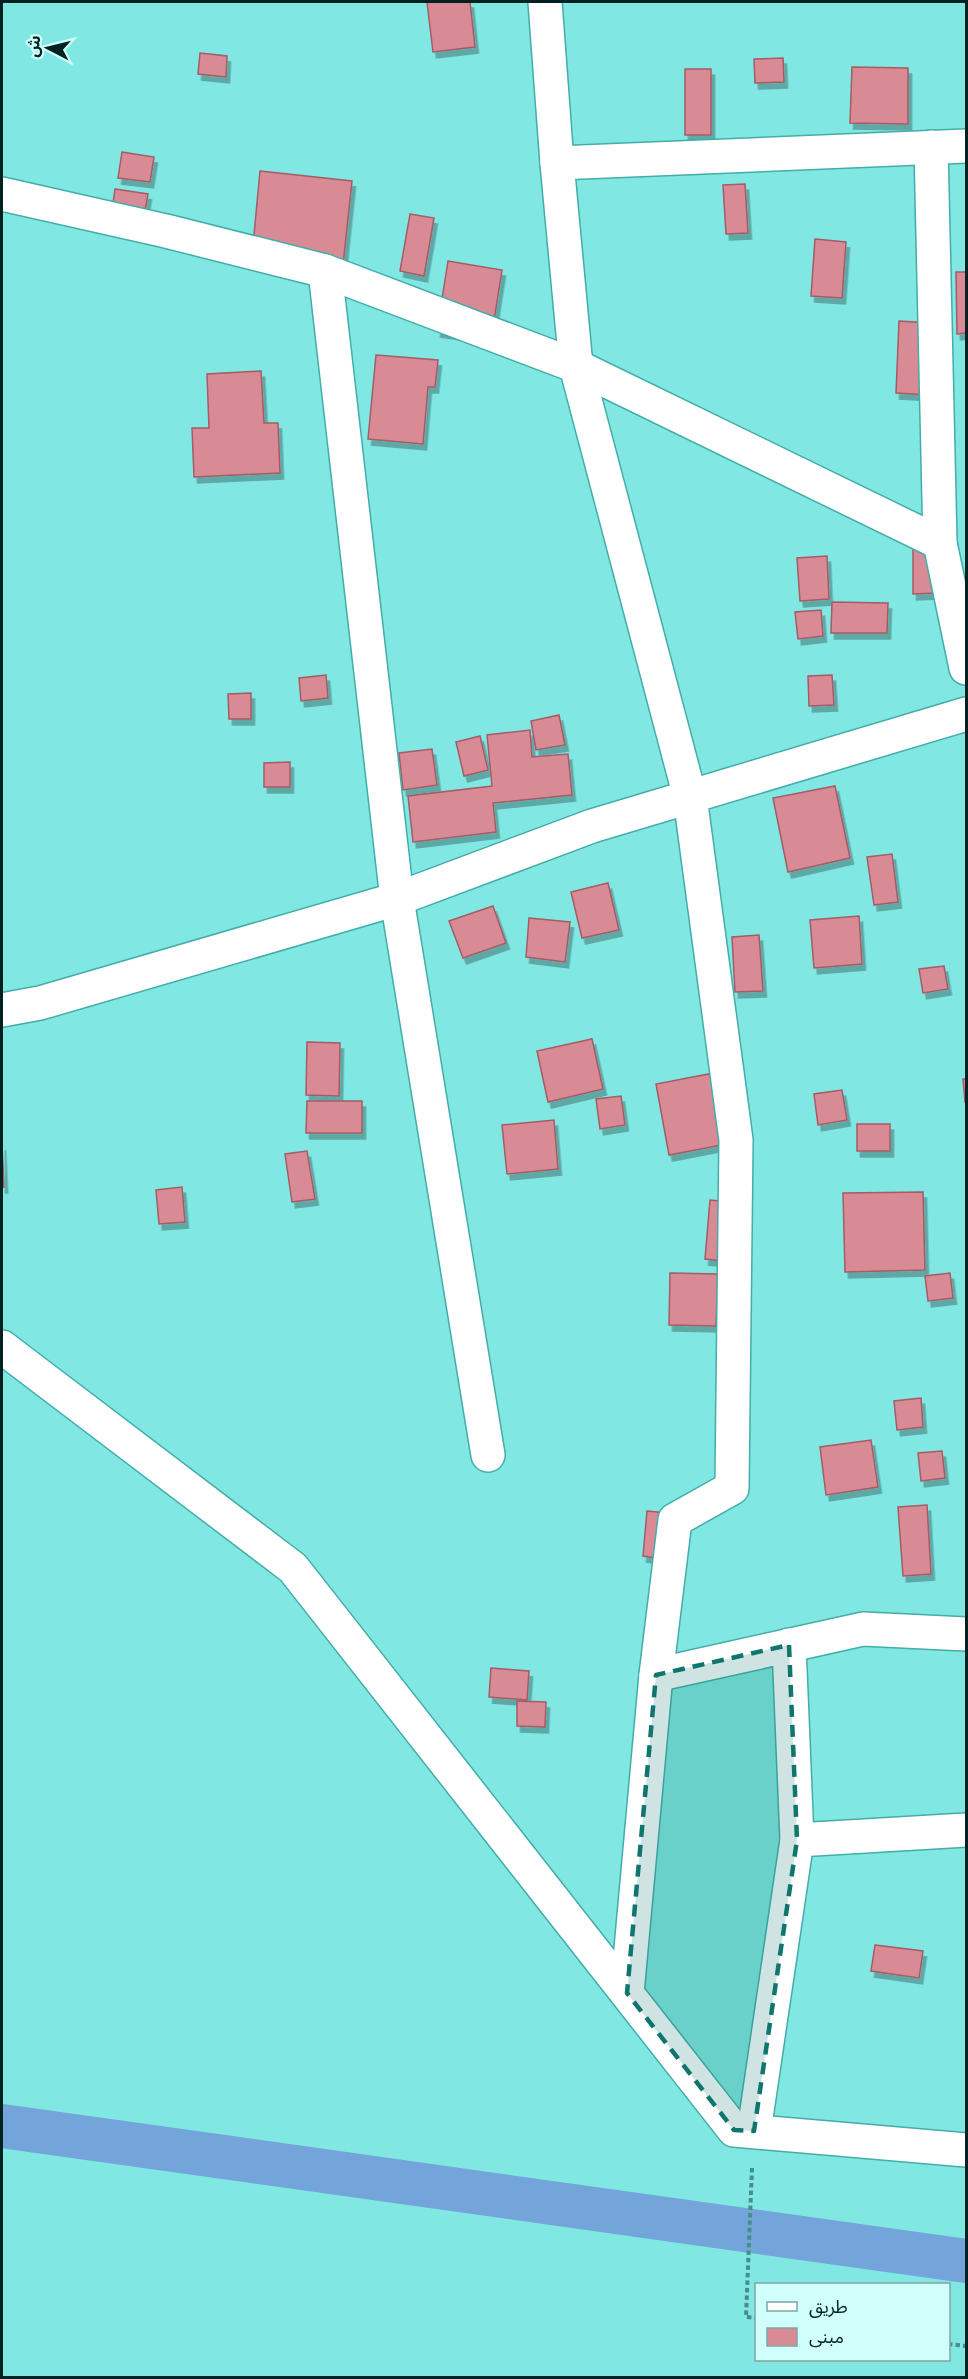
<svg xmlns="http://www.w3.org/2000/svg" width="968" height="2379" font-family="Montserrat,'Noto Sans Arabic',sans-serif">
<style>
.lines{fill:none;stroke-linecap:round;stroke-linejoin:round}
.canal{stroke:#73a4da;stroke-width:44}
.building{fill:#d88b95;stroke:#a55b66;stroke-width:1.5;filter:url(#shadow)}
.street-casing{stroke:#43ada9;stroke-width:36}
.path{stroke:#468e8a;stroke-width:4;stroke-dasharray:4.5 3;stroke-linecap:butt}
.street{stroke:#fff;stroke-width:33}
.marked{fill:#0f766e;fill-opacity:0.2;stroke:#0f766e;stroke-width:4.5;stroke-dasharray:12 8;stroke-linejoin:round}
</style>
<defs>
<filter id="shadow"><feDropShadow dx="3.5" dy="6" stdDeviation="0" flood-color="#0004"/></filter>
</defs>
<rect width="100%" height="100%" fill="#80e7e2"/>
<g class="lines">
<path class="canal" d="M2,2126L966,2261"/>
</g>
<g class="building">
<path d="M427,2H470L475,47L433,52Z"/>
<path d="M200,53L227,56L226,77L198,74Z"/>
<path d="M783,58L784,82L755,83L754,59Z"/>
<path d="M852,67L908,68V124L850,123Z"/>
<rect x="685" y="69" width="26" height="66"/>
<path d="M122,152L154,157L150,182L118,178Z"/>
<path d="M260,171L352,181L343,265L252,256Z"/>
<path d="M745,184L748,233L726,234L723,185Z"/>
<path d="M115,189L148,194L143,222L111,217Z"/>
<path d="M410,214L434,218L424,276L400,271Z"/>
<path d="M815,239L846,242L842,298L811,296Z"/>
<path d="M448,261L502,270L491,339L437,331Z"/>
<path d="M956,272H966V333L957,334Z"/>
<path d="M899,321L931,323L929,395L896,393Z"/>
<path d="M376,355L438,360L435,387H428L423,444L368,439Z"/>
<path d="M261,371L264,423H278L280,473L194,477L192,428H209L207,374Z"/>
<path d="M936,530L937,593L913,594V531Z"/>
<path d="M827,556L829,599L800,601L797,558Z"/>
<path d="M832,602L888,603L887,633H831Z"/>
<path d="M821,610L823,636L798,639L795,612Z"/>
<path d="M326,675L328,698L301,701L299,678Z"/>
<path d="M832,675L834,705L809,706L808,676Z"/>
<path d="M251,693V719H229L228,694Z"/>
<path d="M559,715L565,745L536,750L531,721Z"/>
<path d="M530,730L532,757L568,754L572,795L493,803L496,832L413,842L408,796L492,786L487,735Z"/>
<path d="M480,736L488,770L464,776L456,742Z"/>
<path d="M432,749L437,785L403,790L399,753Z"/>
<path d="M290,762V787H264V763Z"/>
<path d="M835,786L850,858L788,872L773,798Z"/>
<path d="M892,854L898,902L874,905L867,857Z"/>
<path d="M608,883L619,930L582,938L571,892Z"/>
<path d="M493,906L506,943L463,958L449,921Z"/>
<path d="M859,916L862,964L814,968L810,920Z"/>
<path d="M529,918L570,922L565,962L526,957Z"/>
<path d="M759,935L763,991L735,992L732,937Z"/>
<path d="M944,966L948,989L923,993L919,969Z"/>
<path d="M592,1039L603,1089L548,1102L537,1051Z"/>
<path d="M307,1042L340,1043L339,1096L306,1095Z"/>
<path d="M719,1072L732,1143L669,1155L656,1084Z"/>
<path d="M963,1079H966V1102H965Z"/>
<path d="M842,1090L847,1120L818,1125L814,1094Z"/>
<path d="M621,1096L625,1125L600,1129L596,1099Z"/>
<path d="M307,1101H362V1133H306Z"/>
<path d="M554,1120L558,1169L507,1174L502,1125Z"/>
<rect x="857" y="1124" width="33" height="27"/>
<path d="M2,1144L4,1187H2Z"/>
<path d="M307,1151L315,1199L292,1202L285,1154Z"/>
<path d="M182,1187L185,1222L159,1224L156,1190Z"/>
<path d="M923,1192L925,1270L845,1272L843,1193Z"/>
<path d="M710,1200L739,1203L734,1262L705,1259Z"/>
<path d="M670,1273L718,1274L716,1326L669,1325Z"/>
<path d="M950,1273L953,1298L928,1301L925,1276Z"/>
<path d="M921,1398L923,1427L897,1430L894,1401Z"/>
<path d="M871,1440L878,1487L826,1495L820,1447Z"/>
<path d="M942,1451L945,1478L921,1481L918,1453Z"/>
<path d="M927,1505L931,1574L903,1576L898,1507Z"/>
<path d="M647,1511L667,1513L662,1559L643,1556Z"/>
<path d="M491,1668L529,1671L527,1700L489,1697Z"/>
<path d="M517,1701L546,1702L545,1727L517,1726Z"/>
<path d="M875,1945L923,1951L919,1978L871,1971Z"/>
</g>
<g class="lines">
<g class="street-casing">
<g id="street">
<path d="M545,2L557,163L576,366L690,797L736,1140L732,1488L675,1520L656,1675L863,1629L966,1634"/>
<path d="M931,147L940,543"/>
<path d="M557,163L966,146"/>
<path d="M2,194L166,231L325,271L576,366L940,543L966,668"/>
<path d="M325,271L397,899L488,1455"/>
<path d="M2,1010L40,1003L397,899L592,826L966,714"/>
<path d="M2,1347L293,1568L734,2130L966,2150"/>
<path d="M789,1645L797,1840"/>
<path d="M627,1993L656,1675"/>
<path d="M754,2131L797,1840L966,1830"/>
</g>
</g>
<g class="path">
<path d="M752,2168L746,2317L756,2318"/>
<path d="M948,2344L966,2346"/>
</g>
<use href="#street" class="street"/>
</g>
<path class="marked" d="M789,1645L797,1840L754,2131L734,2130L627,1993L656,1675Z"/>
<rect width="968" height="2379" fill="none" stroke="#012221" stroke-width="6"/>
<rect x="755" y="2283" width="195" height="78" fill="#cffefb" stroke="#7da6a4" stroke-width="1.5"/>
<rect x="767" y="2302" width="30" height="9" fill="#ffffff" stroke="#7da6a4" stroke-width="1.5"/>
<text x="809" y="2313" font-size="18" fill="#012221">طريق</text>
<rect x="767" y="2328" width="30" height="18" fill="#d88b95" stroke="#7da6a4" stroke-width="1.5"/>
<text x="809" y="2343" font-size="18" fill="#012221">مبنى</text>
<g transform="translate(48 48) rotate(277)" stroke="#cffefb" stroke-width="4.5" paint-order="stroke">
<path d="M0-4.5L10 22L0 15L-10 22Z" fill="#012221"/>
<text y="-9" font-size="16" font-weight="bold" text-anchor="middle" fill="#012221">ش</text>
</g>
</svg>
